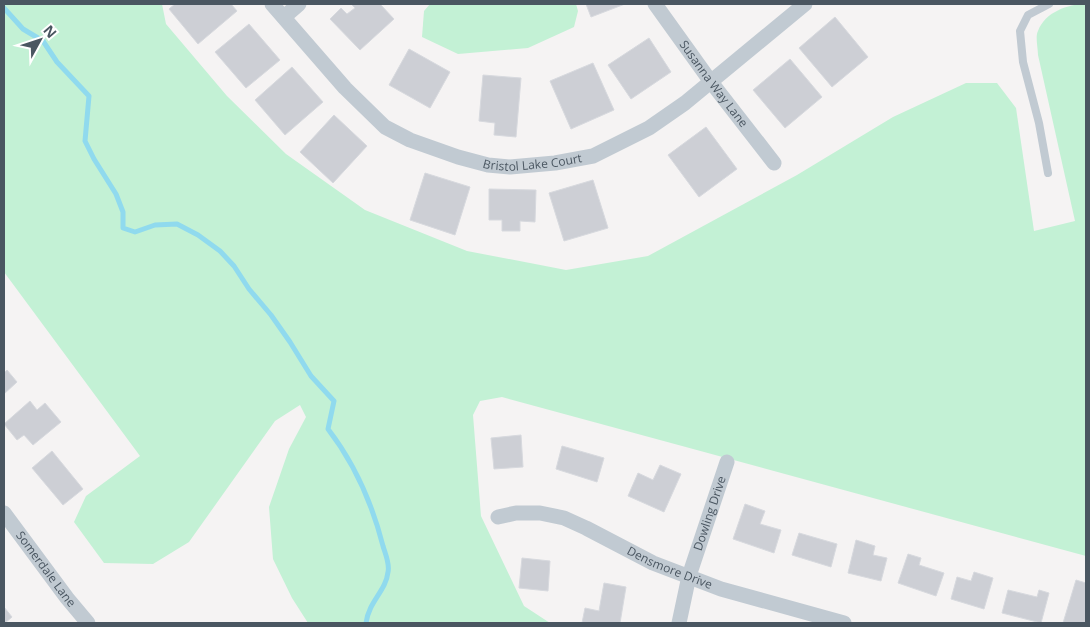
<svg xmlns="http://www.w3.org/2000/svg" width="1090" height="627" font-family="'Open Sans',sans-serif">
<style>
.green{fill:#c3f1d5}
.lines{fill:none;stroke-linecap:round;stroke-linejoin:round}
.stream{stroke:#90daee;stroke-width:5}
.building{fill:#cdcfd5;stroke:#d7d9de}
.lane{stroke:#c1cad2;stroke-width:8}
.street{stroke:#c1cad2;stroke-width:15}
.labels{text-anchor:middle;stroke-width:5;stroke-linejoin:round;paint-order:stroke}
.street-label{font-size:12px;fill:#4a5661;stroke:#fff}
</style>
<rect width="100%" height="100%" fill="#f5f3f3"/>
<g class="green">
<path d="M4,4H162L166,24L227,96L286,154L365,210L467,251L566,270L648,256L797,175L893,117L966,83H997L1016,108L1034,231L1075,221L1038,55C1038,48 1035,37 1038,31C1045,12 1068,4 1086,4V556L502,397L480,401L473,415L481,516L524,606L550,623H308L292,598L273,559L269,507L289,449L306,417L300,405L275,421L189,542L153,564L104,563L74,522L86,496L140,456L4,272Z"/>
<path d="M430,4H576L578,11L574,27L528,48L458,54L422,37L424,11Z"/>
</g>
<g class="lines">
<path class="stream" d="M4,8L23,29L43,41L57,62L89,96L85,141L94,159L116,194L123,212V228L135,232L155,225L177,224L198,235L220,251L234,266L249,289L271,315L290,342L311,376L334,401L328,429C355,464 372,503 383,546C385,553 390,564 388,572C386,591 369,601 366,623"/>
</g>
<g class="building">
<path d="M175,4H231L237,11L198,44L169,9Z"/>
<path d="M351,4H380L394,19L360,50L330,19L341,8L347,14L355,8Z"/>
<path d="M586,4H625L591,17Z"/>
<path d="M835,17L868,57L832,87L799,48Z"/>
<path d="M249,24L280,60L246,88L215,52Z"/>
<path d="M649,38L671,72L631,99L608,65Z"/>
<path d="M409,49L450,72L430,108L389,85Z"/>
<path d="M790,59L822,97L785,128L753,90Z"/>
<path d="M593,63L614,110L571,129L550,81Z"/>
<path d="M292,67L323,102L285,135L255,100Z"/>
<path d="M483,75L521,78L516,137L494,135L495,123L479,121Z"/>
<path d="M334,115L367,146L333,183L300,152Z"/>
<path d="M706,127L737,169L699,197L668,155Z"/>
<path d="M425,173L470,187L455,235L410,220Z"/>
<path d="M593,180L608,228L564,241L549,193Z"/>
<path d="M489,189L536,190L535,222L520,221V231H502V220H489Z"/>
<path d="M7,370L17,382L4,394V373Z"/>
<path d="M30,401L37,410L45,403L61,422L33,445L24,435L17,440L4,424Z"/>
<path d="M521,435L523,467L494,469L491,438Z"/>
<path d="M562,446L604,458L597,482L556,469Z"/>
<path d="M52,451L83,489L63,505L32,468Z"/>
<path d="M660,465L681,474L664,512L628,496L638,473L653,480Z"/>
<path d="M745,504L765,511L760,524L781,530L774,553L733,539Z"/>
<path d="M799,533L837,544L831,567L792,555Z"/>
<path d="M856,540L875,546L873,555L887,558L881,581L848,573Z"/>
<path d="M908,554L921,558L919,565L944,573L936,596L898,583Z"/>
<path d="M522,558L550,561L548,591L519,588Z"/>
<path d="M974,572L993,578L984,609L951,599L957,577L971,581Z"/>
<path d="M1076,580L1086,583V623H1063Z"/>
<path d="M604,583L626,587L620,623H582L585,608L599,611Z"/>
<path d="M1008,590L1037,597L1039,590L1049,593L1041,623L1002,613Z"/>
<path d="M4,607L12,617L5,623H4Z"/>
</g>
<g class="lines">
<path class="lane" d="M1048,173L1039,123L1023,62L1020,31L1028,15L1049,4"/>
<g class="street">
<path id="s1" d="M272,4L345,88L385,127L410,140L458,157L488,165L510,167L555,163L593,156L649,128L685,103L805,4"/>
<path id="s2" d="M655,4L711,82L774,163"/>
<path d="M284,17L299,4"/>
<path id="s3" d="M4,513L67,598L88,623"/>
<path id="s4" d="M498,517L516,513H540L564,518L586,528L653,563L721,589L844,623"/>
<path id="s5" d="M679,623L689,576L727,462"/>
</g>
</g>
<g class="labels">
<g class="street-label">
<text dy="4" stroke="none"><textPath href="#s2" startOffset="99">Susanna Way Lane</textPath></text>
<text dy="4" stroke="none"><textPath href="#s1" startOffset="322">Bristol Lake Court</textPath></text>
<text dy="4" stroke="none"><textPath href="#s5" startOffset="114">Dowling Drive</textPath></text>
<text dy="4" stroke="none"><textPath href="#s4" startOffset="184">Densmore Drive</textPath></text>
<text dy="4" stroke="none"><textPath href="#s3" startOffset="70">Somerdale Lane</textPath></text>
</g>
</g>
<rect width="1090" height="627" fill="none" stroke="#4a5661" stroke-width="10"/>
<g transform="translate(40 40) rotate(50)" stroke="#ffffff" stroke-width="4" paint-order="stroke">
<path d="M0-4L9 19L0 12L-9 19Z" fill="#4a5661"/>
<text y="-8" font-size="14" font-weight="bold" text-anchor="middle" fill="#4a5661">N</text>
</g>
</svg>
